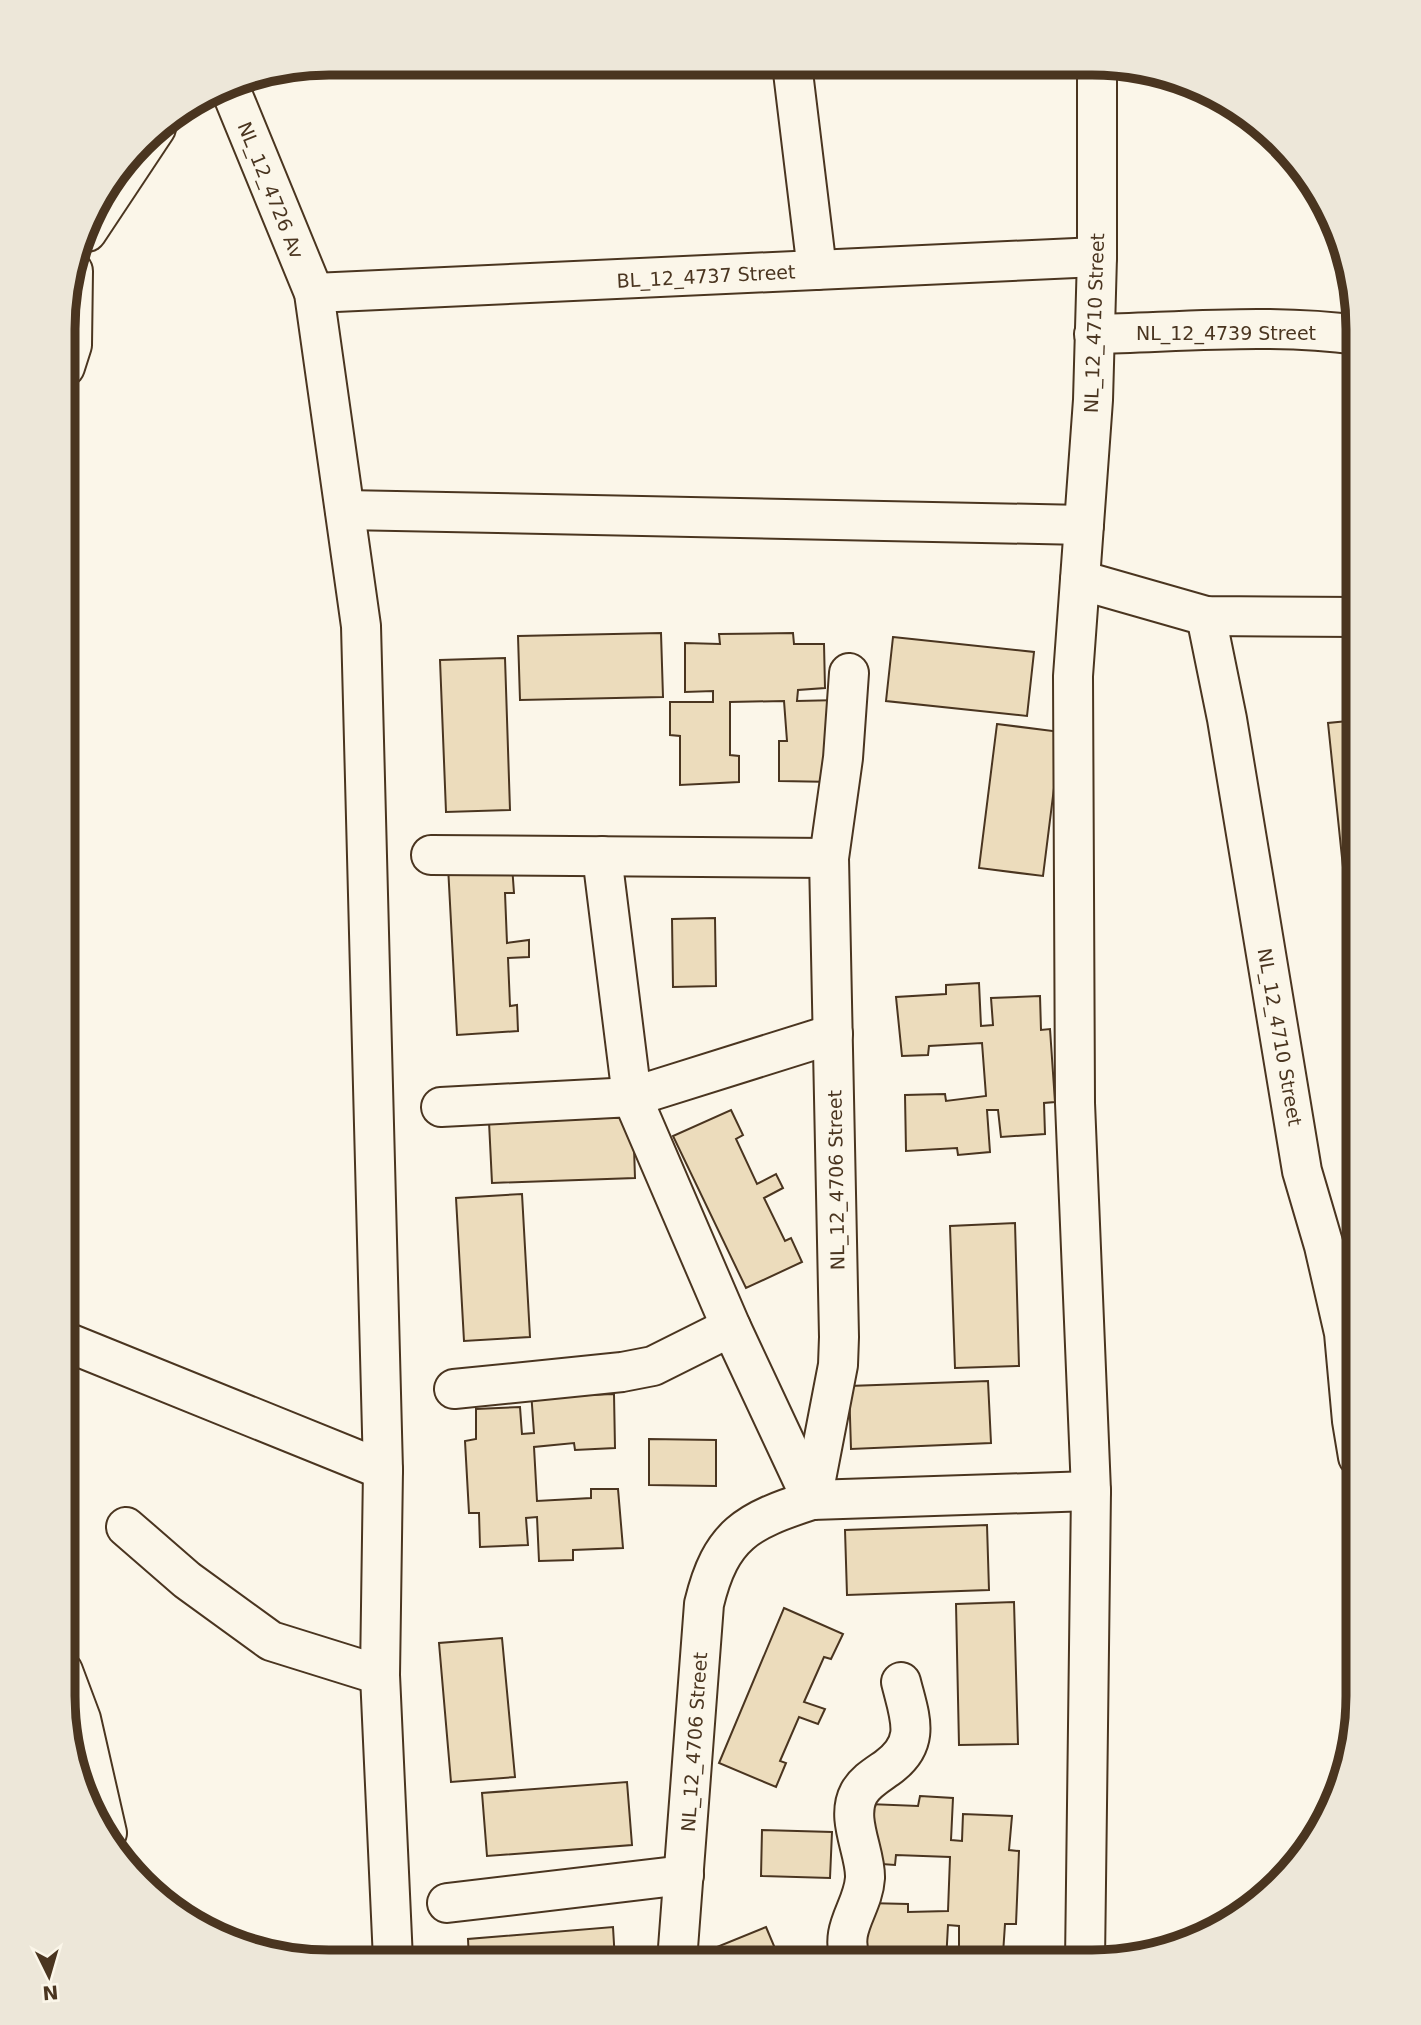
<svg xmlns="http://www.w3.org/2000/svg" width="1421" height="2025" font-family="'DejaVu Sans',sans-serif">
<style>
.building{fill:#ecdcbc;stroke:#4a3520;stroke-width:2}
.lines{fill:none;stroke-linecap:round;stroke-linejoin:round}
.minor-casing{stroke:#4a3520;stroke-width:42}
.minor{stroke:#fbf6e9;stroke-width:38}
.labels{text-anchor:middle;stroke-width:5;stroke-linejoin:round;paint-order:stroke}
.street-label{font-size:19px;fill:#4a3520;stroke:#fbf6e9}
.rim{fill:none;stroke:#4a3520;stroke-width:9}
</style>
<rect width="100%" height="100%" fill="#fbf6e9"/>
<g class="building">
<path d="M661,633L663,697L520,700L518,636Z"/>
<path d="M793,633L794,644H824L825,688L798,690L797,701L840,700L835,782L779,781V741H787L784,701L730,702V755L739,756V782L680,785V736L670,735V702H713V691L685,692V643L720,644L719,634Z"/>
<path d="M893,637L1034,652L1027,716L886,701Z"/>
<path d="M1352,643H1358V710H1355Z"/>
<path d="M505,658L510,810L446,812L440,660Z"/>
<path d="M1358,720V865L1343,867L1328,723Z"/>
<path d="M997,724L1061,732L1043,876L979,868Z"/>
<path d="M512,865L514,893H505L507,943L529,940V957L508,958L510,1006L517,1005L518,1031L457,1035L448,866Z"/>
<path d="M1358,915V1042L1344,916Z"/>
<path d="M715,918L716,986L673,987L672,919Z"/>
<path d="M979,983L981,1026L993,1025L991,998L1040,996L1041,1030L1050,1029L1055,1102L1044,1103L1045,1134L1001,1137L998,1110H987L990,1152L958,1155L957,1148L906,1151L905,1095L945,1094L946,1101L986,1096L982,1043L929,1046L928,1055L902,1056L896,997L946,994V985Z"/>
<path d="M731,1110L743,1135L736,1139L757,1184L776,1174L783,1188L764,1198L785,1241L791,1238L802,1262L746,1288L673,1136Z"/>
<path d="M633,1117L635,1178L492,1183L489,1122Z"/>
<path d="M522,1194L530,1337L464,1341L456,1198Z"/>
<path d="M1015,1223L1019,1366L955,1368L950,1226Z"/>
<path d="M988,1381L991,1443L851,1449L849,1386Z"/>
<path d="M531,1391L564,1396L614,1394L615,1448L575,1450L574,1443L534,1447L537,1501L591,1498V1489H618L623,1548L573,1550V1560L539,1561L537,1517L526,1518L528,1545L480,1547L479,1513H469L465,1441L476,1439V1409L520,1407L522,1434L534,1433Z"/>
<path d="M649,1439L716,1440V1486L649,1485Z"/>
<path d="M987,1525L989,1590L847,1595L845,1530Z"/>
<path d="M1014,1602L1018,1744L959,1745L956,1604Z"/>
<path d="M784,1608L843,1634L831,1659L824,1657L804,1702L825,1709L818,1724L799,1717L780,1761L786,1763L776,1787L719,1763Z"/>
<path d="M502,1638L515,1777L451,1782L439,1643Z"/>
<path d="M627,1782L632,1845L487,1856L482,1793Z"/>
<path d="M920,1796L953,1798L951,1840L962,1841L963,1814L1012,1816L1009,1850L1019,1851L1016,1924H1005L1003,1954L959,1953V1926L948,1925L946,1962L864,1957L867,1903L908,1904V1912L948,1911L950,1857L896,1855L895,1865L868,1863L869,1804L918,1806Z"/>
<path d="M762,1830L832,1832L830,1878L761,1876Z"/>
<path d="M613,1927L615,1961L469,1960L468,1939Z"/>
<path d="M766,1927L777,1953L770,1957L771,1961H711L707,1951Z"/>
</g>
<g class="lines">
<g class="minor-casing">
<g id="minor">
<path d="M792,64L817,270"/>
<path d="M229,86L314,293L361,626L383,1470L380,1675L393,1960"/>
<path d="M87,232L156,128"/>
<path d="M314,293L1097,257"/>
<path d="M1094,334C1181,332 1271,323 1358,335"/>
<path d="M65,367L72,345L73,271"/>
<path d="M345,510L1084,525"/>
<path d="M1080,580L1206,616L1358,617"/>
<path d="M1206,616L1227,719L1302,1171L1324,1246L1344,1333L1352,1421L1358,1457"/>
<path d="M431,855L829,858"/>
<path d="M602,856L632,1097L833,1034"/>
<path d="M441,1107L632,1097L731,1327L812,1500"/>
<path d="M64,1341L383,1470"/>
<path d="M454,1389L622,1372L653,1366L731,1327"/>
<path d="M812,1500L838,1365L839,1337L829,858L843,758L849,673"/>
<path d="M126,1527L187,1580L271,1641L380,1675"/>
<path d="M63,1671L81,1719L107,1833"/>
<path d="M447,1903L684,1875"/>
<path d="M677,1961L704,1604C721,1534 747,1521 812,1500L1091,1491"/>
<path d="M851,1961C838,1928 863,1909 865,1878C866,1852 845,1819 859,1793C865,1782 877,1775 887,1768C922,1743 910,1718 901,1682"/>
<path d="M1085,1962L1091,1491L1075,1103L1073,676L1093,400L1097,257V65"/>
</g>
</g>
<use href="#minor" class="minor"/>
</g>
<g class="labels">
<g class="street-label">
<text transform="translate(271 190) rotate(68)" y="7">NL_12_4726 Av</text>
<text transform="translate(706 276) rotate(-3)" y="7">BL_12_4737 Street</text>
<text transform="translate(1094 323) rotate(-88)" y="7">NL_12_4710 Street</text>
<text x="1226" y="340">NL_12_4739 Street</text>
<text transform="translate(1280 1037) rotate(80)" y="7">NL_12_4710 Street</text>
<text transform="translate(836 1180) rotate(-91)" y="7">NL_12_4706 Street</text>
<text transform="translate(694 1742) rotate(-86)" y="7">NL_12_4706 Street</text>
</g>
</g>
<path d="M0 0H1421V2025H0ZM329 75H1092A254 254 0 0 1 1346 329V1696A254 254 0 0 1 1092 1950H329A254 254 0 0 1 75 1696V329A254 254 0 0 1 329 75Z" fill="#ede7d9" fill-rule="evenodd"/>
<path class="rim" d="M329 75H1092A254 254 0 0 1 1346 329V1696A254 254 0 0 1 1092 1950H329A254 254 0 0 1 75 1696V329A254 254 0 0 1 329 75Z"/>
<g transform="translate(49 1976) rotate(175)" stroke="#fbf6e9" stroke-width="5" paint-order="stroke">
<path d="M0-5L12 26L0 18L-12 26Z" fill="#4a3520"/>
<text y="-10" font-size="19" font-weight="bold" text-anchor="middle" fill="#4a3520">N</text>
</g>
</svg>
